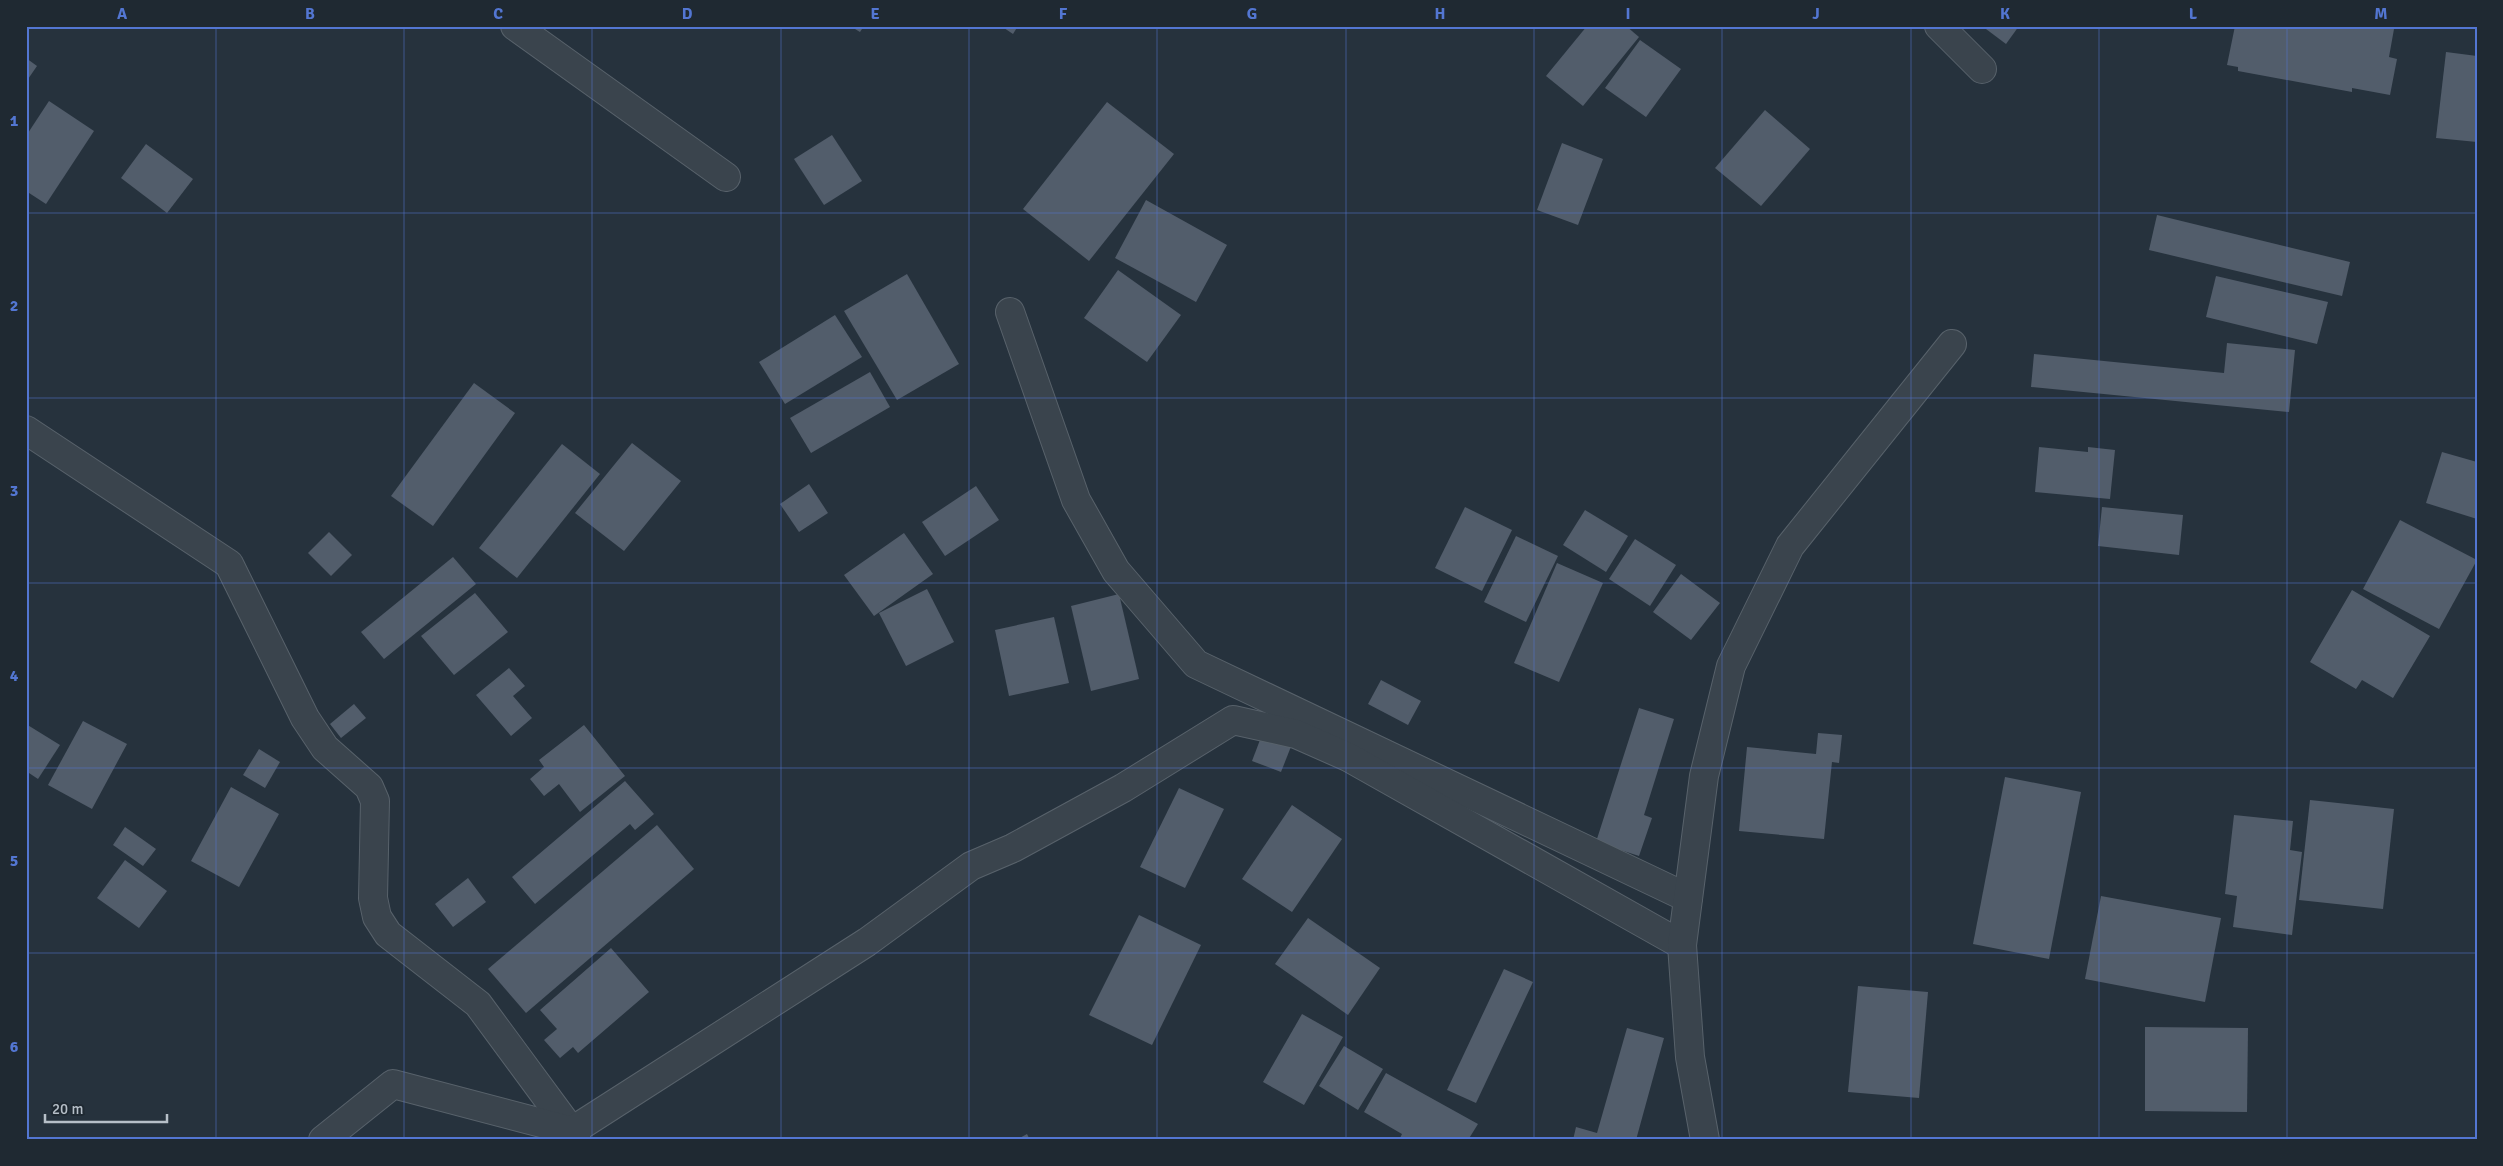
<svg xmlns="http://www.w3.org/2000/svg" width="2503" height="1166" font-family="Signika,sans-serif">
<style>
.building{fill:#525d6b}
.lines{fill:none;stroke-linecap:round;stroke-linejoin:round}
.street-casing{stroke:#58626b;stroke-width:30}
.street{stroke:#3a444d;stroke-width:28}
.grid{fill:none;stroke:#5376d2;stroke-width:1;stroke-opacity:0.55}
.neatline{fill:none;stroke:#5376d2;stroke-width:2}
.grid-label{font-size:16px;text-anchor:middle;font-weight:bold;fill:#5376d2}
</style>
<rect width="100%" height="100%" fill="#26323d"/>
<g class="building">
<path d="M850,26H864L860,32Z"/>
<path d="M1001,26H1018L1013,34Z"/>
<path d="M1587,26H1626L1639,37L1583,106L1546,76Z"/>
<path d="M1982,26H2019L2006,44Z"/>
<path d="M2235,26H2384L2394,29L2389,57L2397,59L2390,95L2352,88V92L2238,71V67L2227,65Z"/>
<path d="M1640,40L1681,69L1646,117L1605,88Z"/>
<path d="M2446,52L2477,56V142L2436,138Z"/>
<path d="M26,58L37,66L26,82Z"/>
<path d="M49,101L94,131L46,204L26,191V136Z"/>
<path d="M1107,102L1174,154L1089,261L1023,209Z"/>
<path d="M1765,110L1810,149L1761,206L1715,168Z"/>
<path d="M832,135L862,181L824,205L794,159Z"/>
<path d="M1562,143L1603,159L1578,225L1537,210Z"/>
<path d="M146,144L193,179L167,213L121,178Z"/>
<path d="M1146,200L1227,245L1196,302L1115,258Z"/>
<path d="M2157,215L2350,262L2342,296L2149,250Z"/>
<path d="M1118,270L1181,315L1147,362L1084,318Z"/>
<path d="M907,274L959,364L897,400L844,311Z"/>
<path d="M2216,276L2328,302L2317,344L2206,317Z"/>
<path d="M835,315L862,357L785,404L759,362Z"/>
<path d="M2227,343L2295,350L2289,412L2031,387L2034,354L2224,373Z"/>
<path d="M870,372L890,407L811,453L790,418Z"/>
<path d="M474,383L515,413L433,526L391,496Z"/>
<path d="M632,443L681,481L624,551L575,513Z"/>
<path d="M562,444L600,474L517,578L479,548Z"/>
<path d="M2039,447L2088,452V447L2115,450L2110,499L2035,492Z"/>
<path d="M2442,452L2477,462V519L2426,503Z"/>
<path d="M809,484L828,513L799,532L780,504Z"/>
<path d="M976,486L999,520L945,556L922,522Z"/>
<path d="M1465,507L1512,530L1482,591L1435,568Z"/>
<path d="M2102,507L2183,515L2179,555L2098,546Z"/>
<path d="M1585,510L1628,536L1606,572L1563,545Z"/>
<path d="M2400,520L2477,560L2439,629L2363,589Z"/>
<path d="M329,532L352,555L331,576L308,553Z"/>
<path d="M904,533L933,574L874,616L844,575Z"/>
<path d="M1516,536L1558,556L1526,622L1484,602Z"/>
<path d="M1635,539L1676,565L1650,606L1609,579Z"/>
<path d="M453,557L476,584L384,659L361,632Z"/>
<path d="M1557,563L1603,583L1559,682L1514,663Z"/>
<path d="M1681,574L1720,603L1691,640L1653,612Z"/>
<path d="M927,589L954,642L906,666L879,613Z"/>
<path d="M2352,590L2430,636L2393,698L2362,680L2356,689L2310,662Z"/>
<path d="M475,593L508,632L454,675L421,636Z"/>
<path d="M1119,594L1139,679L1091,691L1071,606Z"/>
<path d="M1054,617L1069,683L1009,696L995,630Z"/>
<path d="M509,668L525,686L513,696L532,718L511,736L476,695Z"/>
<path d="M1381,680L1421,701L1408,725L1368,704Z"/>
<path d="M354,704L366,718L341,738L330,724Z"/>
<path d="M1639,708L1674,719L1644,815L1652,818L1639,856L1596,842Z"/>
<path d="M83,721L127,744L92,809L48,785Z"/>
<path d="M26,724L60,745L38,779L26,771Z"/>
<path d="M584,725L625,776L580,812L559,784L544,796L530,779L544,767L539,760Z"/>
<path d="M1263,732L1292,744L1281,772L1252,761Z"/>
<path d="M1818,733L1842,735L1839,763L1832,762L1824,839L1739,831L1747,747L1816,754Z"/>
<path d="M259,749L280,762L265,788L243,775Z"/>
<path d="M2005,777L2081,792L2049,959L1973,944Z"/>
<path d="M625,781L654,814L635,830L630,824L535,904L512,877Z"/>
<path d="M231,787L279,814L239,887L191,861Z"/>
<path d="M1179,788L1224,809L1185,888L1140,867Z"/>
<path d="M2310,800L2394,809L2383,909L2299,900Z"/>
<path d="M1292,805L1342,839L1292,912L1242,879Z"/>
<path d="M2234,815L2293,821L2290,850L2302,852L2292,935L2233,927L2237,896L2225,894Z"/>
<path d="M657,825L694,869L526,1013L488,969Z"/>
<path d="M125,827L156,849L143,866L113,845Z"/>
<path d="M125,860L167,891L139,928L97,898Z"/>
<path d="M468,878L486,902L453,927L435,904Z"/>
<path d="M2101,896L2221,918L2205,1002L2085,979Z"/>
<path d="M1139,915L1201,945L1152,1045L1089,1015Z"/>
<path d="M1308,918L1380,968L1348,1015L1275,964Z"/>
<path d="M611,948L649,992L578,1053L573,1047L560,1058L544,1040L557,1029L540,1010Z"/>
<path d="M1504,969L1533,982L1476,1103L1447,1090Z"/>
<path d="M1858,986L1928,992L1919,1098L1848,1092Z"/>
<path d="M1302,1014L1343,1037L1304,1105L1263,1082Z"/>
<path d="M2145,1027L2248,1028L2247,1112L2145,1111Z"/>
<path d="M1627,1028L1664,1038L1636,1140H1573L1576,1127L1597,1133Z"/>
<path d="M1344,1046L1383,1069L1358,1110L1319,1086Z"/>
<path d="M1386,1073L1478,1124L1468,1140H1399L1402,1134L1364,1112Z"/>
<path d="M1027,1134L1030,1140H1016Z"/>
</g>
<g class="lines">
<g class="street-casing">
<g id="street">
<path d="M515,26L726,177"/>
<path d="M1939,26L1982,69"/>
<path d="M1010,312L1076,500L1116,571L1196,664L1688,898"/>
<path d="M26,430L229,564L305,718L325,748L369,787L375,801L373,898L377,917L388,934L478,1004L576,1137"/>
<path d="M323,1140L393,1084L572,1131L867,942L971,866L1013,848L1123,788L1233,720L1296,734L1348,757L1682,945"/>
<path d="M1705,1140L1690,1057L1682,945L1704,776L1731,666L1790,546L1952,344"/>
</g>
</g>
<use href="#street" class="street"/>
</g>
<path class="grid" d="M216,26V1140M404,26V1140M592,26V1140M781,26V1140M969,26V1140M1157,26V1140M1346,26V1140M1534,26V1140M1722,26V1140M1911,26V1140M2099,26V1140M2287,26V1140M26,213H2477M26,398H2477M26,583H2477M26,768H2477M26,953H2477"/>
<rect width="2503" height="1166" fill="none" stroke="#1f2932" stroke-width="55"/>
<path d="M45 1114v8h122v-8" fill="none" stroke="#b6bfc8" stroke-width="2.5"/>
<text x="52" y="1114" font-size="15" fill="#b6bfc8" stroke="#1f2932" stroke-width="4" paint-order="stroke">20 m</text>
<rect x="28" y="28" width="2448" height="1110" class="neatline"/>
<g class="grid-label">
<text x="122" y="19">A</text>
<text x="310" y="19">B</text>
<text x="498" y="19">C</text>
<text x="687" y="19">D</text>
<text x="875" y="19">E</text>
<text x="1063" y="19">F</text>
<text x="1252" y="19">G</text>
<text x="1440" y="19">H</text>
<text x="1628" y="19">I</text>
<text x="1816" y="19">J</text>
<text x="2005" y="19">K</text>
<text x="2193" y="19">L</text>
<text x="2381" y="19">M</text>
<text x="14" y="126">1</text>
<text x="14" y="311">2</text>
<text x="14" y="496">3</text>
<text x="14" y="681">4</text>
<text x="14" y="866">5</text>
<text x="14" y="1052">6</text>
</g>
</svg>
